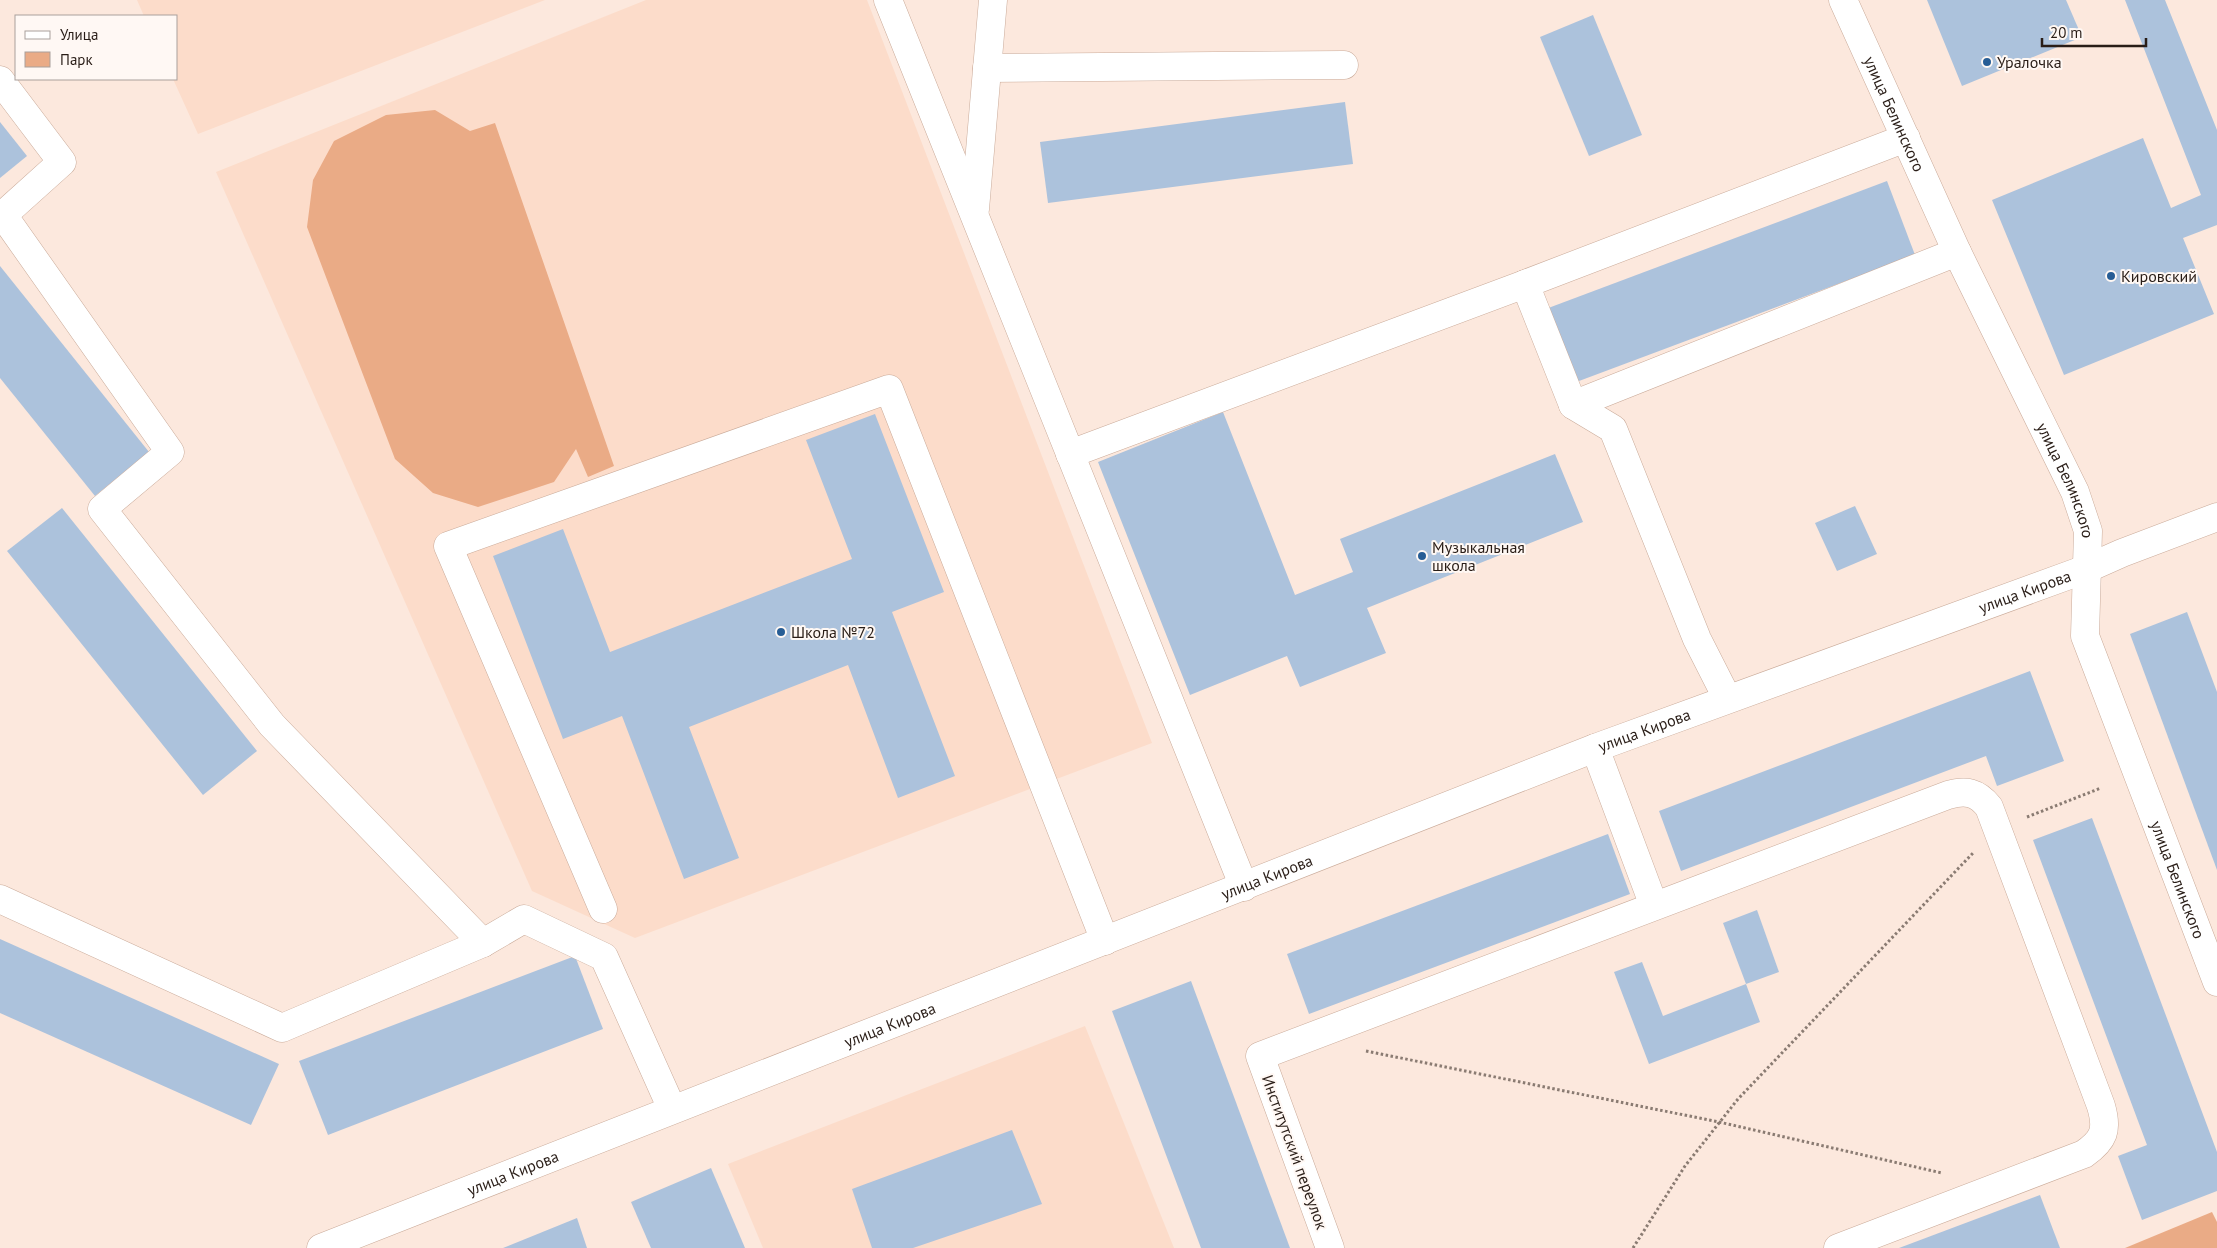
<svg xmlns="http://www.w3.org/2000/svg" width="2217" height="1248" font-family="'PT Sans',sans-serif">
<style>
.built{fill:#fcdcca}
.green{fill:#eaab86}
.building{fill:#acc2dc}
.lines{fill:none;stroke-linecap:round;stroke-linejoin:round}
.minor-casing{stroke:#caab9a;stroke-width:29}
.path{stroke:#8a7b72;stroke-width:3;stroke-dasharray:2.5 2.5;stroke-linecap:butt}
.minor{stroke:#fff;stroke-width:28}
.poi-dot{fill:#275d95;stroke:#fff8f4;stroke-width:2}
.labels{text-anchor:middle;stroke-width:4;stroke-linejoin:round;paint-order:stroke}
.poi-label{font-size:16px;fill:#291d17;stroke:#fff8f4;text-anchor:start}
.street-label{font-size:16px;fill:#291d17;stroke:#fff8f4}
</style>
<rect width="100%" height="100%" fill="#fce8dd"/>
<g class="built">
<path d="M137,0H545L198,134L173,79H176V16H144Z"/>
<path d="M646,0H867L1152,743L635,938L532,891L216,172Z"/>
<path d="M1085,1026L1174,1248H763L728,1164Z"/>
</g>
<g class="green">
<path d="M435,110L470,131L495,123L614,466L588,477L576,449L554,482L478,507L433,493L395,459L307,227L313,180L334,141L386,115Z"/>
<path d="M2212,1212L2217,1222V1248H2125Z"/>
</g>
<g class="building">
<path d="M1927,0H2066L2082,37L1962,86Z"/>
<path d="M2125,0H2165L2217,130V225L2183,238L2214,314L2064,375L1992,200L2143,138L2171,208L2201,195Z"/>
<path d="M1593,15L1642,135L1589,156L1540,37Z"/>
<path d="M1345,102L1353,164L1048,203L1040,142Z"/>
<path d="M0,122L27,156L0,178Z"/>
<path d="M1887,181L1915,255L1571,384L1543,310Z"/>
<path d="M0,266L149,452L95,496L0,378Z"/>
<path d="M1223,412L1295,595L1353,572L1340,539L1555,454L1583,522L1367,608L1386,653L1300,687L1287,656L1190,695L1098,462Z"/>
<path d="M875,414L944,592L892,612L955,776L898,798L848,665L689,727L739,858L684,879L622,716L563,739L493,556L563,529L610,652L852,559L806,440Z"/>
<path d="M1855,506L1877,554L1837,571L1815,523Z"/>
<path d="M62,508L257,751L203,795L7,551Z"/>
<path d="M2187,612L2217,692V870L2130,634Z"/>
<path d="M2030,671L2064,761L1997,786L1986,756L1681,871L1659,811Z"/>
<path d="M2092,818L2217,1152V1191L2142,1220L2118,1156L2147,1145L2033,840Z"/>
<path d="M1608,834L1630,894L1309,1014L1287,954Z"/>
<path d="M1757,910L1779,972L1746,984L1723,923Z"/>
<path d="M0,939L279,1064L251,1125L0,1013Z"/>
<path d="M575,956L603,1029L328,1135L299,1061Z"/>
<path d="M1642,962L1663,1016L1746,984L1760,1022L1649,1064L1614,972Z"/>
<path d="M1191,981L1290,1248H1201L1112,1011Z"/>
<path d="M1012,1130L1042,1204L913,1248H872L852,1189Z"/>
<path d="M711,1168L745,1248H651L631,1202Z"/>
<path d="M2040,1195L2060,1248H1899Z"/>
<path d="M577,1218L587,1248H503Z"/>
</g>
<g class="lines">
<g class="minor-casing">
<g id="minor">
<path d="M888,0L1244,887"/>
<path id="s1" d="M1843,0L1957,252L2075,492L2088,531L2085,636L2217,982"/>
<path d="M987,68L1344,65"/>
<path d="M0,80L62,162L3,215L170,452L102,509L272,725L483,943"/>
<path d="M975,209L993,0"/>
<path d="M1573,405L1957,252"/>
<path d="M1070,454L1525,284"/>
<path d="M1727,698L1697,639L1613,429L1573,405L1525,284L1906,138"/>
<path d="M1595,748L1654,906"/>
<path d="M0,899L282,1028L483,943L524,919L604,957L672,1109"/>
<path d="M603,909L448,546L889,389L1105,941"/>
<path id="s2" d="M321,1248L1595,748L2086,569L2122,553L2217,517"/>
<path d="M1330,1248L1260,1056L1948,795C1966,790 1977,792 1989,807L2101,1106C2108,1130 2104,1140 2084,1154L1838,1248"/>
</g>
</g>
<g class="path">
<path d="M2027,817L2101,788"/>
<path d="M1366,1051L1719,1122L1942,1173"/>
<path d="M1633,1248L1685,1166L1738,1099L1973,853"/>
</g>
<use href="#minor" class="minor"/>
</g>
<g class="poi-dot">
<circle cx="1987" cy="62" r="5"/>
<circle cx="2111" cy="276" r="5"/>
<circle cx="1422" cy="556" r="5"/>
<circle cx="781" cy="632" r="5"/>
</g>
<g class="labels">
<g class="poi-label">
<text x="1997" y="68">Уралочка</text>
<text x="2121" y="282">Кировский</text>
<text x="1432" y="553">Музыкальная<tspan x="1432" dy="18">школа</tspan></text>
<text x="791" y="638">Школа №72</text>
</g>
<g class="street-label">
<text dy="6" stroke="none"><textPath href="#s1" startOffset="125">улица Белинского</textPath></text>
<text dy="6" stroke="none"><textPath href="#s1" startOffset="530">улица Белинского</textPath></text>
<text dy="6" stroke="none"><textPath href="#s2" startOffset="1826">улица Кирова</textPath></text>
<text dy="6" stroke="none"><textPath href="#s2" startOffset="1421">улица Кирова</textPath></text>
<text dy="6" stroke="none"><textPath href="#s2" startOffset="1016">улица Кирова</textPath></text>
<text dy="6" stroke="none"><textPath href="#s1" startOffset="951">улица Белинского</textPath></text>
<text dy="6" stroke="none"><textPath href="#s2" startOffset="611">улица Кирова</textPath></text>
<text transform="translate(1295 1152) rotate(70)" y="6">Институтский переулок</text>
<text dy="6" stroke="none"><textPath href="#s2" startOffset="206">улица Кирова</textPath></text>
</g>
</g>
<rect x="15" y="15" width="162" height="65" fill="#fff8f4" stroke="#a9a09c"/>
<rect x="25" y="31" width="25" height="8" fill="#ffffff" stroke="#a9a09c"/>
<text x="60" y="40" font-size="15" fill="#291d17">Улица</text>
<rect x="25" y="52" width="25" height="15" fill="#eaab86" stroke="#a9a09c"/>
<text x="60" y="65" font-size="15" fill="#291d17">Парк</text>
<path d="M2042 38v8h104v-8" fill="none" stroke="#291d17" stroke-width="2.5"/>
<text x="2050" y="38" font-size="15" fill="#291d17" stroke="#fff8f4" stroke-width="4" paint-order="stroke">20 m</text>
</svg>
